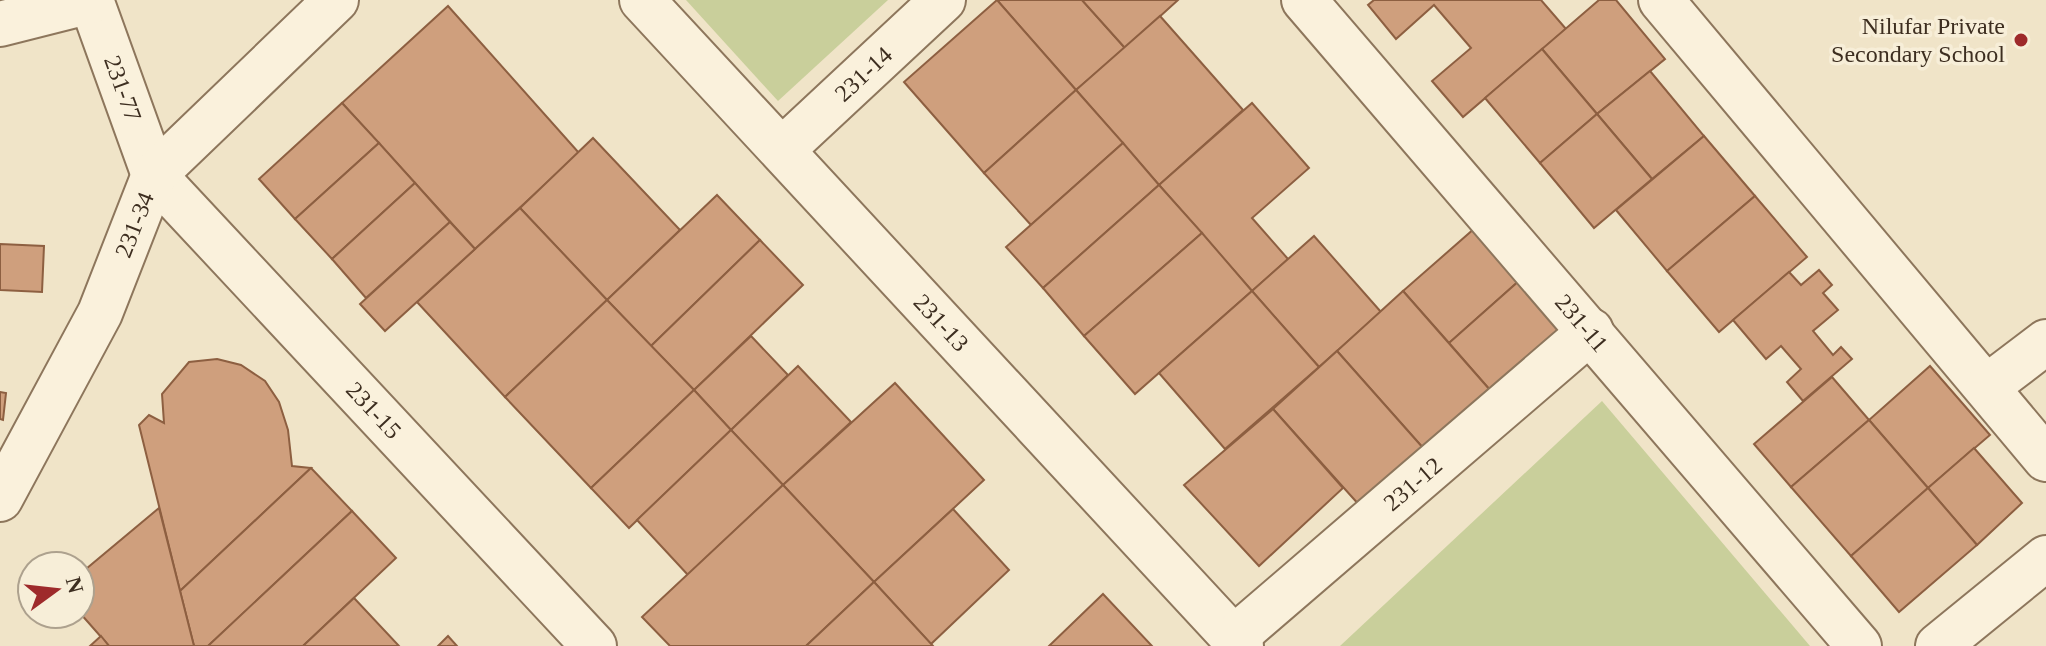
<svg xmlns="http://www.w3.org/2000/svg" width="2046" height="646" font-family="Georgia,serif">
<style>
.green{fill:#c9cf9b}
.building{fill:#cf9f7d;stroke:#8d5f41;stroke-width:2}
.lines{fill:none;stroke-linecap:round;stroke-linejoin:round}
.minor-casing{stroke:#8d765c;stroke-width:48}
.minor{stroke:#faf1dc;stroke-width:44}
.poi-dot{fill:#9e2a2b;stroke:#f7eed8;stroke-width:3}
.labels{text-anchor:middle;stroke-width:7;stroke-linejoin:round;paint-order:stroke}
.poi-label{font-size:24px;fill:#3d2e20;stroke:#f7eed8;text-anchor:end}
.street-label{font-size:24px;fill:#3d2e20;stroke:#f7eed8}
</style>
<rect width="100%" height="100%" fill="#f0e4c8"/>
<g class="green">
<path d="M686,0H888L778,101Z"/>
<path d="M1602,401L1810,646H1340Z"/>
</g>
<g class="building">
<path d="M997,0H1082L1125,48L1076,90Z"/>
<path d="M997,0L1076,90L984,173L904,82Z"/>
<path d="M1082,0H1178L1125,48Z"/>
<path d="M1374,0H1541L1566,29L1463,117L1432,81L1471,48L1434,5L1396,39L1368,5Z"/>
<path d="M1599,0H1616L1665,59L1597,114L1542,49Z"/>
<path d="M448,6L579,153L475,249L342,103Z"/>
<path d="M1160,16L1243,110L1159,185L1076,90Z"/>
<path d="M1542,49L1597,114L1540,163L1485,98Z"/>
<path d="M1650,71L1704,136L1652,179L1597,114Z"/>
<path d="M1076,90L1123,143L1031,225L984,173Z"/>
<path d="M342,103L379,143L295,219L259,179Z"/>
<path d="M1252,103L1309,168L1252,218L1288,259L1252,291L1159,185Z"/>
<path d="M1597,114L1652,179L1594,228L1540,163Z"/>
<path d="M1704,136L1755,196L1667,271L1616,210Z"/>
<path d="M593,138L680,230L607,300L520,208Z"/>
<path d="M379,143L415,183L332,259L295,219Z"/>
<path d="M1123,143L1159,185L1043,288L1006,247Z"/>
<path d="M415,183L450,222L366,298L332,259Z"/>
<path d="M1159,185L1202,233L1084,336L1043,288Z"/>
<path d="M717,195L760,240L651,346L607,300Z"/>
<path d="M1755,196L1807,257L1719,332L1667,271Z"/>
<path d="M520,208L607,300L505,397L417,302Z"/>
<path d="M450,222L475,249L385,331L360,304Z"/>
<path d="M1475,228L1520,280L1449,343L1403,291Z"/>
<path d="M1202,233L1252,291L1135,394L1084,336Z"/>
<path d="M1314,236L1381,312L1319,367L1252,291Z"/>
<path d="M760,240L803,285L694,390L651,346Z"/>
<path d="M0,244L44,246L42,292L0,290Z"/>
<path d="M1819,270L1832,285L1823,293L1838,310L1813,331L1833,355L1841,347L1852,359L1803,401L1787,382L1801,369L1781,346L1766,359L1733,320L1789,272L1801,285Z"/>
<path d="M1520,280L1562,327L1490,390L1449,343Z"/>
<path d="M1252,291L1319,367L1225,449L1159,373Z"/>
<path d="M1403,291L1490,390L1424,449L1337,351Z"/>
<path d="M607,300L694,390L591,488L505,397Z"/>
<path d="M751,336L788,375L731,430L694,390Z"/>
<path d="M1337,351L1424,449L1361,507L1273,409Z"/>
<path d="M217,359L241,365L265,381L279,402L288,430L292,466L311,468L180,591L139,425L149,415L164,423L162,394L189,362Z"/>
<path d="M798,366L851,422L783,485L731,430Z"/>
<path d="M1930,366L1990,435L1928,488L1869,420Z"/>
<path d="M1832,377L1869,420L1791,487L1754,444Z"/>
<path d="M895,383L984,480L874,582L783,485Z"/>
<path d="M694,390L731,430L629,528L591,488Z"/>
<path d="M0,392L6,393L3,420L0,419Z"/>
<path d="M1273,409L1343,488L1259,566L1184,485Z"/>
<path d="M1869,420L1928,488L1851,556L1791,487Z"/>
<path d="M731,430L783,485L688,575L637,520Z"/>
<path d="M1974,448L2022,503L1977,545L1928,488Z"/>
<path d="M311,468L352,511L208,646H194L180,591Z"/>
<path d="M783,485L874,582L806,646H670L642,617Z"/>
<path d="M1928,488L1977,545L1899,612L1851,556Z"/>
<path d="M159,508L194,646H109L80,613V574Z"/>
<path d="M953,509L1009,570L931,644L874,582Z"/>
<path d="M352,511L396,558L303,646H208Z"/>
<path d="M874,582L933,646H806Z"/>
<path d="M1103,594L1152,646H1049Z"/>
<path d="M354,598L399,646H303Z"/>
<path d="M101,636L109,646H90Z"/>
<path d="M448,636L457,646H438Z"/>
</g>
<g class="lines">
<g class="minor-casing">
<g id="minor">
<path id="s1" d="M91,0L154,175L594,646"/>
<path id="s2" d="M642,0L1241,646"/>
<path id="s3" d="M1304,0L1859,646"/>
<path d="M1661,0L2046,459"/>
<path d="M0,24L91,1"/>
<path id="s4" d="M783,149L943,0"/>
<path d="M1988,386L2046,342"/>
<path id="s5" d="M0,499L100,313L154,175L336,0"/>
<path id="s6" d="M1234,638L1591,331"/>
<path d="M1938,646L2046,558"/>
</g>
</g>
<use href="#minor" class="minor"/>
</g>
<circle class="poi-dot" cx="2021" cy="40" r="8"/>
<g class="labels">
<g class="poi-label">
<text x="2005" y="34">Nilufar Private<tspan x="2005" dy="28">Secondary School</tspan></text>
</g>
<g class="street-label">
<text dy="8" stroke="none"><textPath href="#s4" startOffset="110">231-14</textPath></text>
<text dy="8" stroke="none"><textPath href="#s1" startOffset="94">231-77</textPath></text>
<text dy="8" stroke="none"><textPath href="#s5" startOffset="306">231-34</textPath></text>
<text dy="8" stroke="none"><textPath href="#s2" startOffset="440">231-13</textPath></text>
<text dy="8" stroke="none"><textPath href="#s3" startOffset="426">231-11</textPath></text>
<text dy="8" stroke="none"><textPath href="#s1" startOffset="508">231-15</textPath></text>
<text dy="8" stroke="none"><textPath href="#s6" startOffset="236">231-12</textPath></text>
</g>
</g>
<g transform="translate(56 590) rotate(75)"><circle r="38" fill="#f7eed8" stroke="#ada18e" stroke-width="2"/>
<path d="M0-6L14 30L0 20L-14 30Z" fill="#9e2a2b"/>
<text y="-12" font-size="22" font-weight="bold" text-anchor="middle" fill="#3d2e20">N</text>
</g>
</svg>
